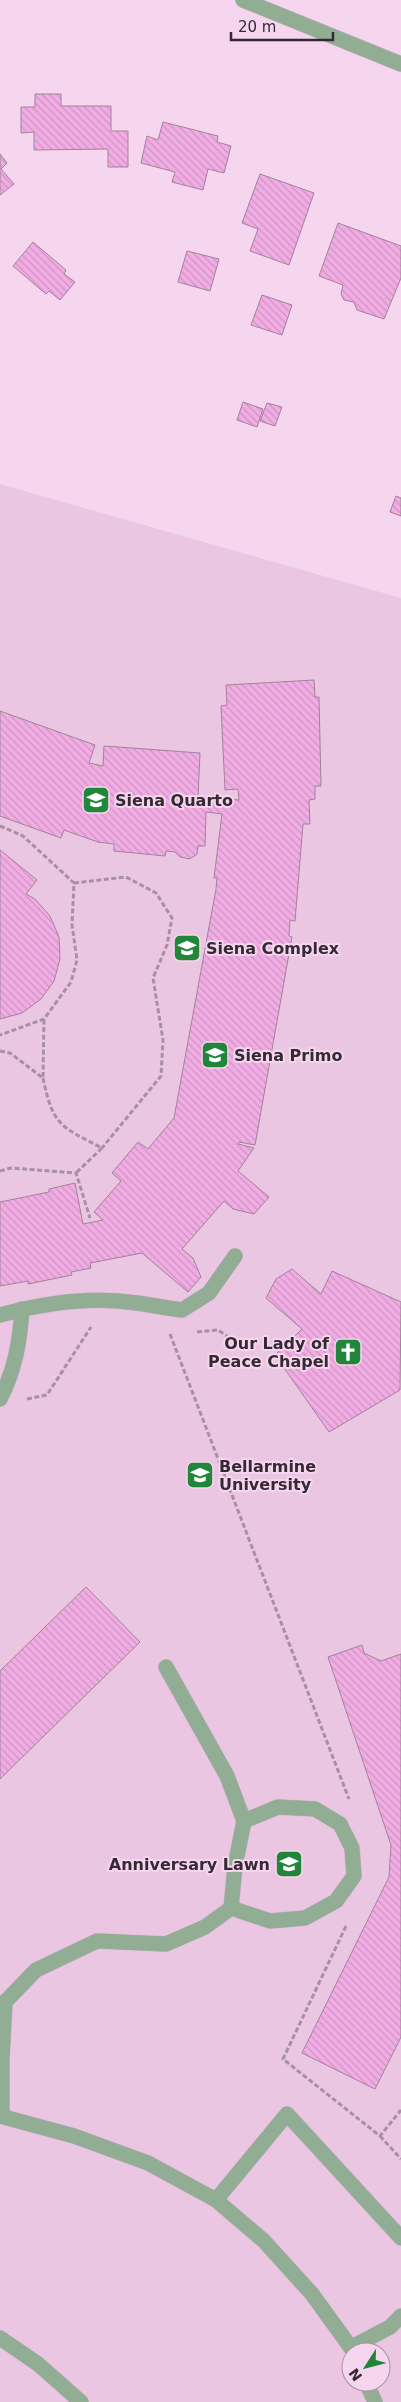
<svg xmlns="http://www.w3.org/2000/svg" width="401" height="2402" font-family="'DejaVu Sans',sans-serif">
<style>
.built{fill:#ebc6e3;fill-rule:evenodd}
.building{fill:url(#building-back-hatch);stroke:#a08399}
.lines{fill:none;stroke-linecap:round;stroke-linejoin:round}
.lane-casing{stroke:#cfb3c9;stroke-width:16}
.street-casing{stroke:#cfb3c9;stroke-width:16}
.path{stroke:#a890a3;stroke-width:3;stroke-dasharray:5 2.5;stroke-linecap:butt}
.lane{stroke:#91ad93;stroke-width:15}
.street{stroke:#91ad93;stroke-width:15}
.labels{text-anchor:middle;stroke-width:4;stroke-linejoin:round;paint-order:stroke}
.poi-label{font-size:16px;font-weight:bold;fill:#352933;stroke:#f6d6ef;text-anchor:start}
</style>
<defs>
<pattern id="building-back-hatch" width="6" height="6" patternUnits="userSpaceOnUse" patternTransform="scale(1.25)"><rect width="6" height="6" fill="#f1ace3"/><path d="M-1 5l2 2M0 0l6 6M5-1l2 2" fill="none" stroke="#cf94c3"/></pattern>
</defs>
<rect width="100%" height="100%" fill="#f6d6ef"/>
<path class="built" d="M0,484L401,598V2402H0ZM351,2352H381V2382H351Z"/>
<g class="building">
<path d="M35,94H61V106H111V131H128V167H108V149L34,150V132L21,133V107H35Z"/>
<path d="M163,122L218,136L217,142L231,146L224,173L208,169L203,190L172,182L175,172L141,163L147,136L158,140Z"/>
<path d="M0,154L7,163L1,169L14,184L0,195Z"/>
<path d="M260,174L314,193L289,265L250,251L258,229L242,223Z"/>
<path d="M338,223L401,246V278L384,319L357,310L354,302L344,300L341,294L343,285L319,276Z"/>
<path d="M33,242L66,270L64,274L75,282L60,300L49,291L46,294L13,266Z"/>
<path d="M187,251L219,259L210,291L178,282Z"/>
<path d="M262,295L292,305L282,335L251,325Z"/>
<path d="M243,402L263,409L257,427L237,420Z"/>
<path d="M267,403L282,407L275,426L260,421Z"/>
<path d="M396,496L401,498V516L390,512Z"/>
<path d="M314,680L315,697H319L321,786H315V799L309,800L310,824H303L295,921L290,920L289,936L292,937L255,1145L239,1142L238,1144L254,1148L238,1171L269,1197L254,1214L233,1209L224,1201L182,1249L193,1258L201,1277L188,1292L142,1253L90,1263L91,1268L71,1272L72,1275L28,1284V1281L0,1286V1202L49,1192V1189L75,1183L83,1224L103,1220L94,1212L121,1181L112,1173L138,1142L148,1149L174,1118L216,889L217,878H214L222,814L206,812L205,846H198L197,854L190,859L180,857L175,852L166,851L165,856L114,851V844L98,842L64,830L61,838L0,816V711L95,745L89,763L103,766L104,746L200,753L198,797L239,800L238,789L225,790L221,706L227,705L226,685Z"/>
<path d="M0,850L37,880L26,894L35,899L50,916L59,937L60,959L54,981L41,999L22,1013L0,1019Z"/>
<path d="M292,1269L321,1294L332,1271L401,1302L400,1390L329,1432L275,1355L302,1329L266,1298L276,1279Z"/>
<path d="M86,1587L140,1642L0,1779V1671Z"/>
<path d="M362,1645L364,1653L381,1661L401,1654V2037L375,2089L302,2053L389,1877L391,1845L328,1657Z"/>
</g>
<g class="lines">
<g class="lane-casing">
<g id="lane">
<path d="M0,1315C43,1303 92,1296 137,1303C152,1305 166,1308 182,1310L209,1293L235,1256"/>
<path d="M0,1399C15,1370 20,1341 22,1309"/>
<path d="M231,1908L270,1921L305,1918L336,1901L354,1876L352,1848L340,1824L315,1809L278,1807L244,1821"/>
<path d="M5,2002L36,1970L97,1941L166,1944L205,1927L231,1908L235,1866L244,1821L227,1776L166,1667"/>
<path d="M216,2200L287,2114L401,2238"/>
<path d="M352,2347L390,2327L401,2316"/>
</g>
</g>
<g class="street-casing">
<g id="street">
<path d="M243,0L401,64"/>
<path d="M0,2003L5,2002L2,2059V2116"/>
<path d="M0,2116L74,2136L148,2163L216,2200L264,2241L312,2294L354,2352"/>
<path d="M0,2338L38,2364L81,2402"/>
<path d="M366,2382L375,2402"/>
</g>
</g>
<g class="path">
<path d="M0,826L23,836L74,883L72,925L77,960L71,982L44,1019L0,1035"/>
<path d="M74,883L126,877L156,893L172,918L167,945L153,978L163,1040L161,1076L102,1148"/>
<path d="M0,1051L10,1053L43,1078L44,1019"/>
<path d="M43,1078C53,1126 60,1126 102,1148L76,1173"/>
<path d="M0,1171L11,1168L76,1173L90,1218"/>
<path d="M197,1332L218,1330L240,1345"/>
<path d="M170,1334L349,1799"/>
<path d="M27,1399L47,1395L91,1327"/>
<path d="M346,1926L283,2059L380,2136L401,2110"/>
<path d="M380,2136L401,2159"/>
</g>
<use href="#lane" class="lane"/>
<use href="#street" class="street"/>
</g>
<defs>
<g id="university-square" transform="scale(1.4375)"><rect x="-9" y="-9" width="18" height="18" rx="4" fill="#21863a" stroke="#f6d6ef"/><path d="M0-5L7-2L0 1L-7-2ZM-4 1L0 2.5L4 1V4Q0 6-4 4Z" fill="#fff"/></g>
<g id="church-square" transform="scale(1.4375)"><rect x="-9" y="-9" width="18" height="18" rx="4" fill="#21863a" stroke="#f6d6ef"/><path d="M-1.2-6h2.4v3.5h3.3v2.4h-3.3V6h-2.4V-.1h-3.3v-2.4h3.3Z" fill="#fff"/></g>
</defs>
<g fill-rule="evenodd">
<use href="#university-square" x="96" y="800"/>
<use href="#university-square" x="187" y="948"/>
<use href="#university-square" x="215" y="1055"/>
<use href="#church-square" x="348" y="1352"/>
<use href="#university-square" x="200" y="1475"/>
<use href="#university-square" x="289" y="1864"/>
</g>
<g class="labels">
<g class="poi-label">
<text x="115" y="806">Siena Quarto</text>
<text x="206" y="954">Siena Complex</text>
<text x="234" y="1061">Siena Primo</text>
<text x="329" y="1349" text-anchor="end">Our Lady of<tspan x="329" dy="18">Peace Chapel</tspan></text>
<text x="219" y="1472">Bellarmine<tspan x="219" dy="18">University</tspan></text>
<text x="270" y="1870" text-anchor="end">Anniversary Lawn</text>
</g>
</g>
<g transform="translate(366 2367) rotate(234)"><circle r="24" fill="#f6d6ef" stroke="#a991a4"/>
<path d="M0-4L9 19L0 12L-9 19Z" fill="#21863a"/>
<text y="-8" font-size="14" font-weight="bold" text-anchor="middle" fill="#352933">N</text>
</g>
<path d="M231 32v8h102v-8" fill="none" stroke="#352933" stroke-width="2.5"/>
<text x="238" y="32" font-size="15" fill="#352933" stroke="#f6d6ef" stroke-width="4" paint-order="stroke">20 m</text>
</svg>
